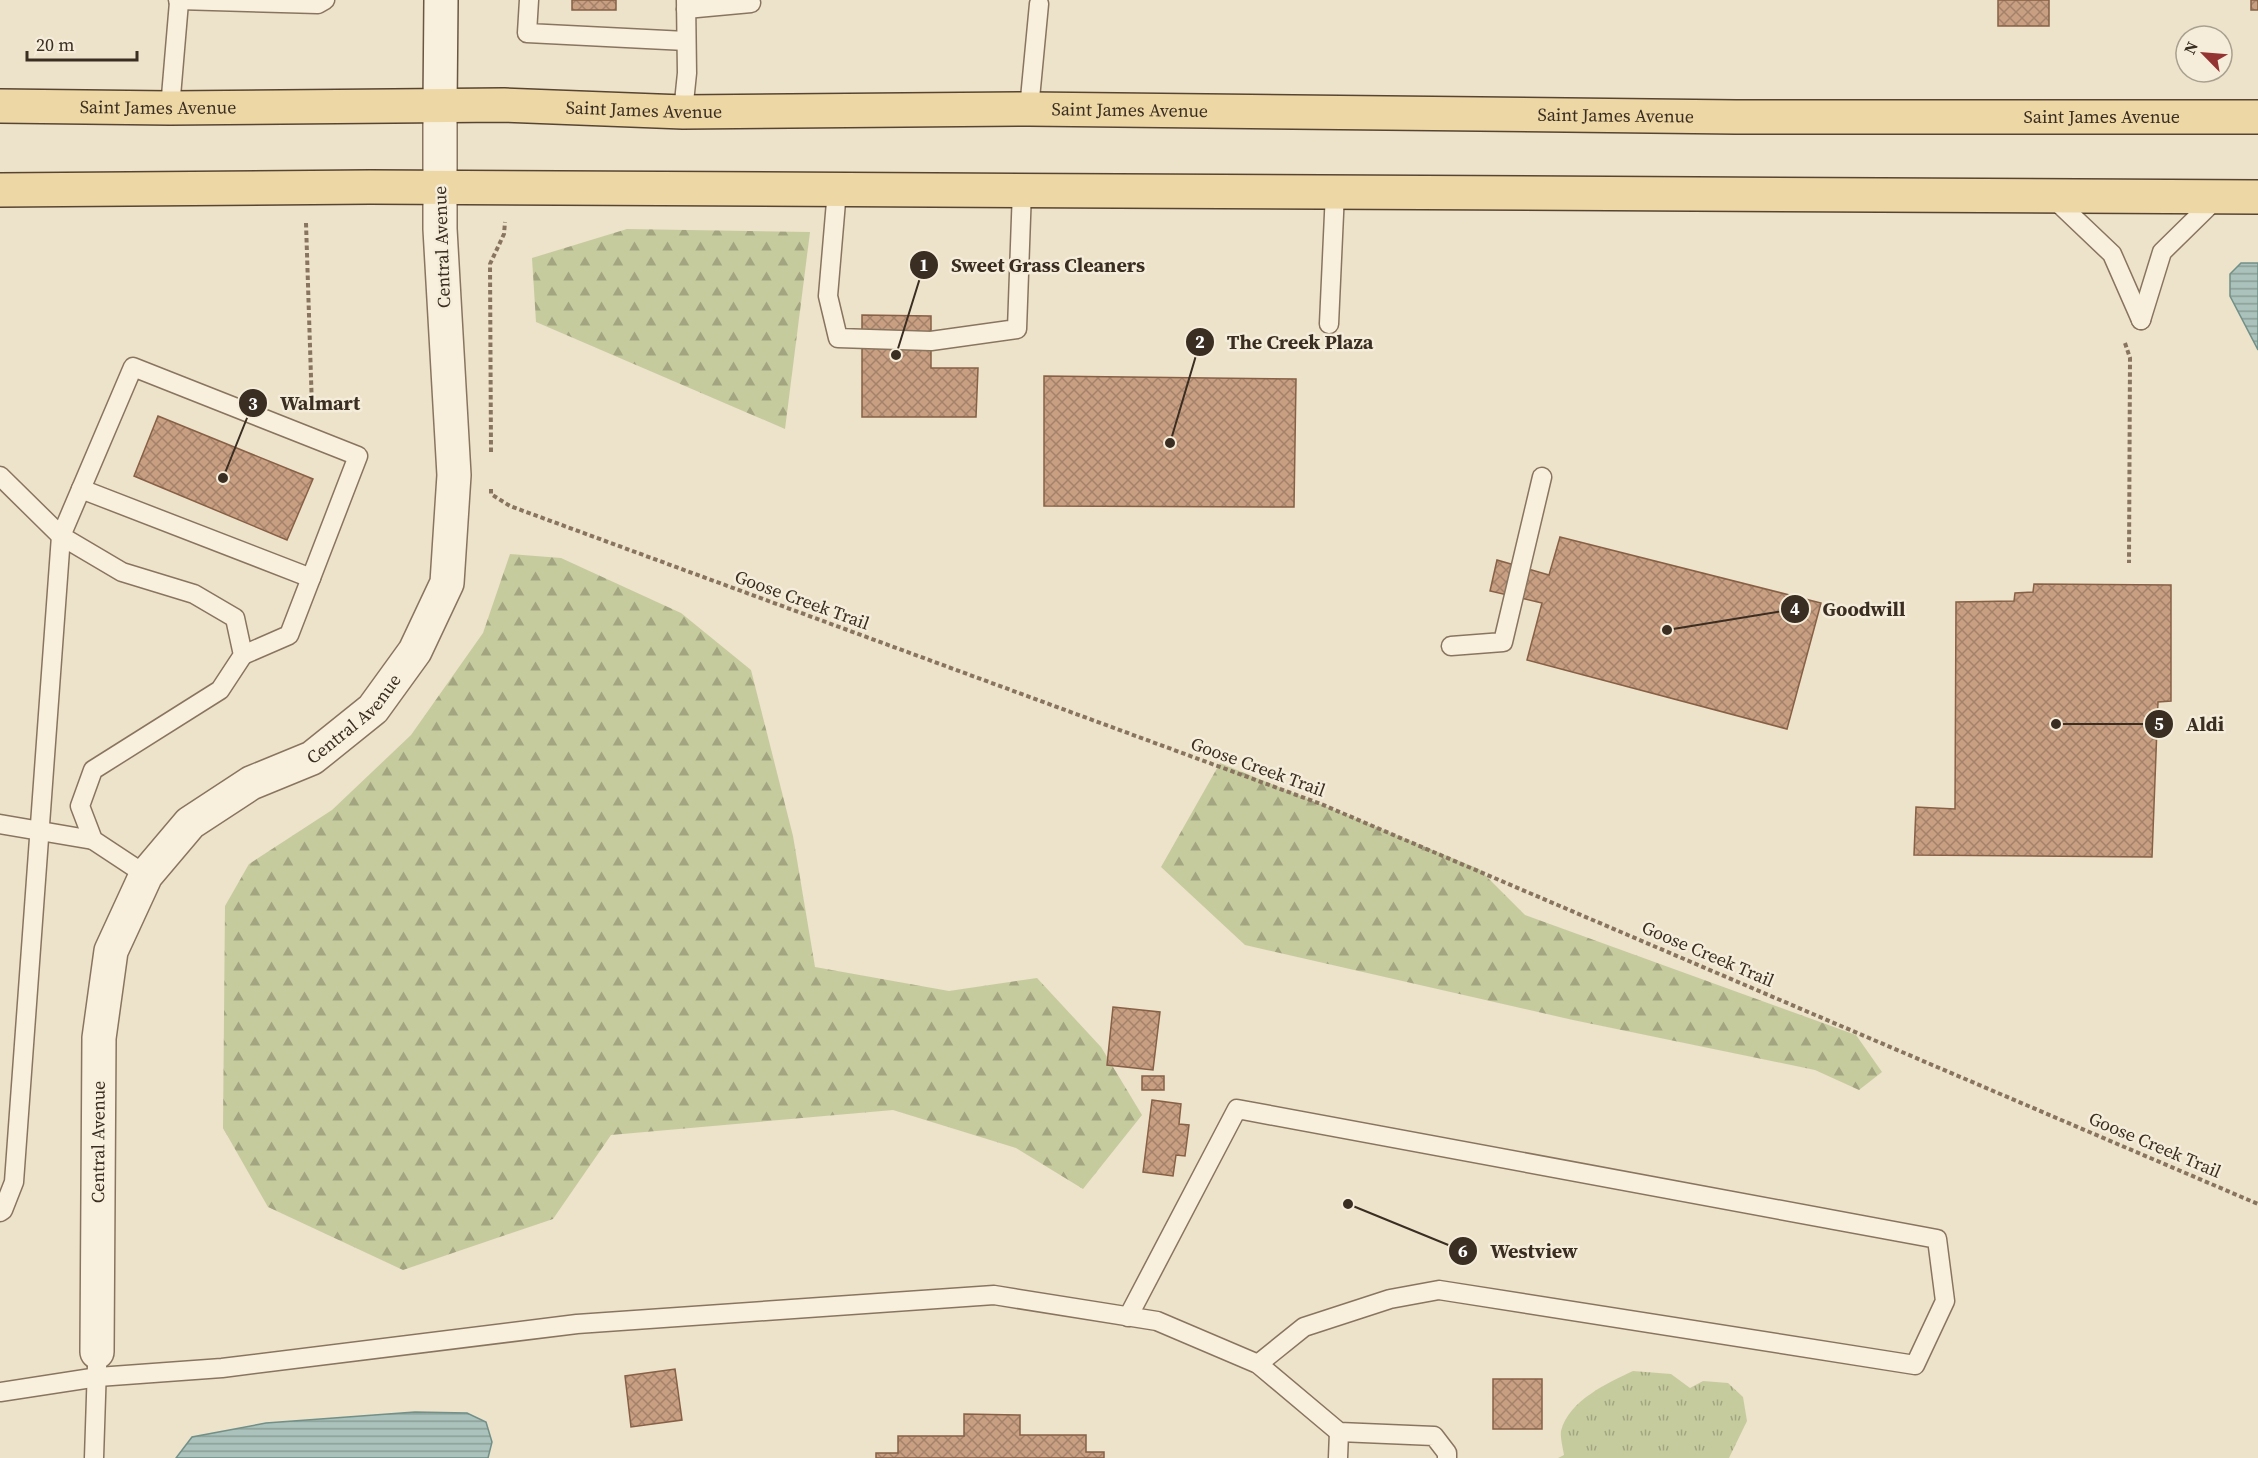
<svg xmlns="http://www.w3.org/2000/svg" width="2258" height="1458" font-family="'Source Serif 4',serif">
<style>
.forest{fill:url(#forest-firs)}
.park{fill:url(#park-tufts)}
.water{fill:url(#water-rules);stroke:#719088;stroke-width:1.5}
.building{fill:url(#building-cross-hatch);stroke:#876046;stroke-width:1.5}
.lines{fill:none;stroke-linecap:round;stroke-linejoin:round}
.lane-casing{stroke:#89755f;stroke-width:21}
.street-casing{stroke:#89755f;stroke-width:36}
.secondary-casing{stroke:#6b5642;stroke-width:36}
.primary-casing{stroke:#574432;stroke-width:36}
.path{stroke:#89755f;stroke-width:4;stroke-dasharray:4.5 3;stroke-linecap:butt}
.lane{stroke:#f8f0dd;stroke-width:18}
.street{stroke:#f8f0dd;stroke-width:33}
.secondary{stroke:#f8f0dd;stroke-width:33}
.primary{stroke:#edd7a5;stroke-width:33}
.labels{text-anchor:middle;stroke-width:5;stroke-linejoin:round;paint-order:stroke}
.street-label{font-size:18px;fill:#3a2d21;stroke:#f5edd9}
.leader{fill:none;stroke:#3a2d21;stroke-width:2}
.callout-dot{fill:#3a2d21;stroke:#f5edd9;stroke-width:2}
.mark-label{font-size:18px;text-anchor:middle;font-weight:bold;fill:#fff}
.callout-label{font-size:20px;text-anchor:middle;font-weight:bold;fill:#3a2d21;stroke:#f5edd9;stroke-width:5;stroke-linejoin:round;paint-order:stroke}
</style>
<defs>
<pattern id="forest-firs" width="22" height="20" patternUnits="userSpaceOnUse" patternTransform="scale(1.5)"><rect width="22" height="20" fill="#c6cb9e"/><path d="M5 1l3.5 6h-7zM16 11l3.5 6h-7z" fill="#a2a580"/></pattern>
<pattern id="park-tufts" width="24" height="20" patternUnits="userSpaceOnUse" patternTransform="scale(1.5)"><rect width="24" height="20" fill="#c6cb9e"/><path d="M3 7l-1-3M5 7V3M7 7l1-3M15 17l-1-3M17 17v-4M19 17l1-3" fill="none" stroke="#a2a580"/></pattern>
<pattern id="water-rules" width="6" height="5" patternUnits="userSpaceOnUse" patternTransform="scale(1.5)"><rect width="6" height="5" fill="#aac2bb"/><path d="M0 2.5h6" fill="none" stroke="#8b9e98"/></pattern>
<pattern id="building-cross-hatch" width="8" height="8" patternUnits="userSpaceOnUse" patternTransform="scale(1.5)"><rect width="8" height="8" fill="#c99f82"/><path d="M0 0l8 8M0 8l8-8" fill="none" stroke="#a4826a"/></pattern>
</defs>
<rect width="100%" height="100%" fill="#ede2ca"/>
<g class="forest">
<path d="M627,229L810,232L785,429L536,322L532,258Z"/>
<path d="M510,554L561,558L681,613L751,670L793,836L815,967L949,991L1037,978L1101,1047L1142,1115L1083,1189L1016,1148L893,1110L611,1135L553,1219L403,1270L268,1207L223,1128L225,906L249,864L332,810L411,735L483,633Z"/>
<path d="M1220,763L1479,869L1525,915L1856,1035L1882,1072L1859,1090L1815,1070L1573,1020L1245,945L1161,867Z"/>
</g>
<path class="park" d="M1633,1371L1671,1374L1690,1388L1703,1381L1728,1383L1743,1397L1747,1421L1729,1458H1558L1564,1455C1563,1448 1560,1437 1561,1431C1569,1400 1608,1383 1633,1371Z"/>
<g class="water">
<path d="M2241,263H2258V350L2230,296V274Z"/>
<path d="M415,1412L467,1413L486,1422L492,1442L488,1458H176L192,1437L266,1423Z"/>
</g>
<g class="building">
<rect x="572" y="0" width="44" height="10"/>
<rect x="1998" y="0" width="51" height="26"/>
<rect x="2251" y="0" width="7" height="10"/>
<path d="M862,315L931,316V368H978L976,417H862Z"/>
<path d="M1044,376L1296,379L1294,507L1044,506Z"/>
<path d="M158,416L313,479L287,540L134,476Z"/>
<path d="M1560,537L1821,603L1787,729L1527,660L1542,603L1490,591L1497,560L1549,575Z"/>
<path d="M2034,584L2171,585V701L2158,702L2152,857L1914,855L1916,807L1955,809L1956,602L2014,601L2015,593L2033,592Z"/>
<path d="M1113,1007L1160,1012L1153,1070L1107,1065Z"/>
<rect x="1142" y="1076" width="22" height="14"/>
<path d="M1152,1100L1181,1104L1179,1124L1189,1125L1185,1156L1176,1155L1173,1176L1143,1172Z"/>
<path d="M675,1369L682,1420L631,1427L625,1376Z"/>
<rect x="1493" y="1379" width="49" height="50"/>
<path d="M964,1414L1020,1415V1435H1086V1452H1104V1458H876V1453H898V1436H964Z"/>
</g>
<g class="lines">
<g class="lane-casing">
<g id="lane">
<path d="M178,0L318,4L325,0"/>
<path d="M529,0L527,33L686,41"/>
<path d="M686,9L751,3"/>
<path d="M170,108L179,2"/>
<path d="M1029,109L1039,4"/>
<path d="M683,112L687,73L686,0"/>
<path d="M837,190L828,296L838,338L931,341L1017,329L1022,190"/>
<path d="M2051,196L2112,254L2141,320"/>
<path d="M2141,320L2162,252L2218,197"/>
<path d="M1329,324L1335,192"/>
<path d="M0,476L61,536L122,572L194,594L235,618L243,655L220,690L93,770L80,806L93,840L146,875"/>
<path d="M81,489L311,578"/>
<path d="M1451,646L1503,642L1542,477"/>
<path d="M0,824L93,840"/>
<path d="M0,1212L3,1210L14,1182L61,536L133,367L358,456L289,635L243,655"/>
<path d="M1128,1317L1237,1109L1937,1239L1945,1301L1915,1365L1439,1290L1390,1299L1304,1327L1258,1364"/>
<path d="M0,1392L98,1377L222,1368L577,1324L994,1295L1157,1321L1258,1364L1339,1432L1434,1436L1447,1453V1458"/>
<path d="M94,1458L97,1366"/>
<path d="M1338,1458L1339,1432"/>
</g>
</g>
<g class="street-casing">
<g id="street">
<path id="s1" d="M97,1352L99,1038L111,951L146,875L190,823L251,783L312,758L373,709L415,651L447,583L454,475L440,229V106"/>
</g>
</g>
<g class="secondary-casing">
<path id="secondary" d="M440,106L441,0"/>
</g>
<g class="primary-casing">
<g id="primary">
<path id="s2" d="M0,106L170,108L504,105L683,112L1029,109L1736,117H2258"/>
<path d="M0,190L370,187L2258,197"/>
</g>
</g>
<g class="path">
<path d="M306,223L312,408"/>
<path d="M2125,343L2130,358L2129,563"/>
<path d="M491,452L490,264L504,234L505,222"/>
<path d="M491,489V494L510,506L1321,804L2258,1204"/>
</g>
<use href="#lane" class="lane"/>
<use href="#street" class="street"/>
<use href="#secondary" class="secondary"/>
<use href="#primary" class="primary"/>
</g>
<g class="labels">
<g class="street-label">
<text dy="6" stroke="none"><textPath href="#s2" startOffset="158">Saint James Avenue</textPath></text>
<text dy="6" stroke="none"><textPath href="#s2" startOffset="644">Saint James Avenue</textPath></text>
<text dy="6" stroke="none"><textPath href="#s2" startOffset="1130">Saint James Avenue</textPath></text>
<text dy="6" stroke="none"><textPath href="#s2" startOffset="1616">Saint James Avenue</textPath></text>
<text dy="6" stroke="none"><textPath href="#s2" startOffset="2102">Saint James Avenue</textPath></text>
<text transform="translate(442 247) rotate(-92)" y="6">Central Avenue</text>
<text transform="translate(802 600) rotate(20)" y="6">Goose Creek Trail</text>
<text dy="6" stroke="none"><textPath href="#s1" startOffset="750">Central Avenue</textPath></text>
<text transform="translate(1258 767) rotate(20)" y="6">Goose Creek Trail</text>
<text transform="translate(1708 954) rotate(23)" y="6">Goose Creek Trail</text>
<text dy="6" stroke="none"><textPath href="#s1" startOffset="210">Central Avenue</textPath></text>
<text transform="translate(2155 1145) rotate(23)" y="6">Goose Creek Trail</text>
</g>
</g>
<path class="leader" d="M896 355L924 265M1170 443L1200 342M223 478L253 403M1667 630L1795 609M2056 724L2159 724M1348 1204L1463 1251"/>
<g class="callout-dot">
<circle cx="896" cy="355" r="6"/>
<circle cx="1170" cy="443" r="6"/>
<circle cx="223" cy="478" r="6"/>
<circle cx="1667" cy="630" r="6"/>
<circle cx="2056" cy="724" r="6"/>
<circle cx="1348" cy="1204" r="6"/>
<circle cx="924" cy="265" r="15"/>
<circle cx="1200" cy="342" r="15"/>
<circle cx="253" cy="403" r="15"/>
<circle cx="1795" cy="609" r="15"/>
<circle cx="2159" cy="724" r="15"/>
<circle cx="1463" cy="1251" r="15"/>
</g>
<g class="mark-label">
<text x="924" y="271">1</text>
<text x="1200" y="348">2</text>
<text x="253" y="410">3</text>
<text x="1795" y="615">4</text>
<text x="2159" y="730">5</text>
<text x="1463" y="1257">6</text>
</g>
<g class="callout-label">
<text x="1048" y="272">Sweet Grass Cleaners</text>
<text x="1300" y="349">The Creek Plaza</text>
<text x="320" y="410">Walmart</text>
<text x="1864" y="616">Goodwill</text>
<text x="2205" y="731">Aldi</text>
<text x="1534" y="1258">Westview</text>
</g>
<g transform="translate(2204 54) rotate(295)"><circle r="28" fill="#f5edd9" stroke="#aaa08f" stroke-width="1.5"/>
<path d="M0-4.5L10 22L0 15L-10 22Z" fill="#953232"/>
<text y="-9" font-size="16" font-weight="bold" text-anchor="middle" fill="#3a2d21">N</text>
</g>
<path d="M27 51v9h110v-9" fill="none" stroke="#3a2d21" stroke-width="3"/>
<text x="36" y="51" font-size="18" fill="#3a2d21" stroke="#f5edd9" stroke-width="4.5" paint-order="stroke">20 m</text>
</svg>
